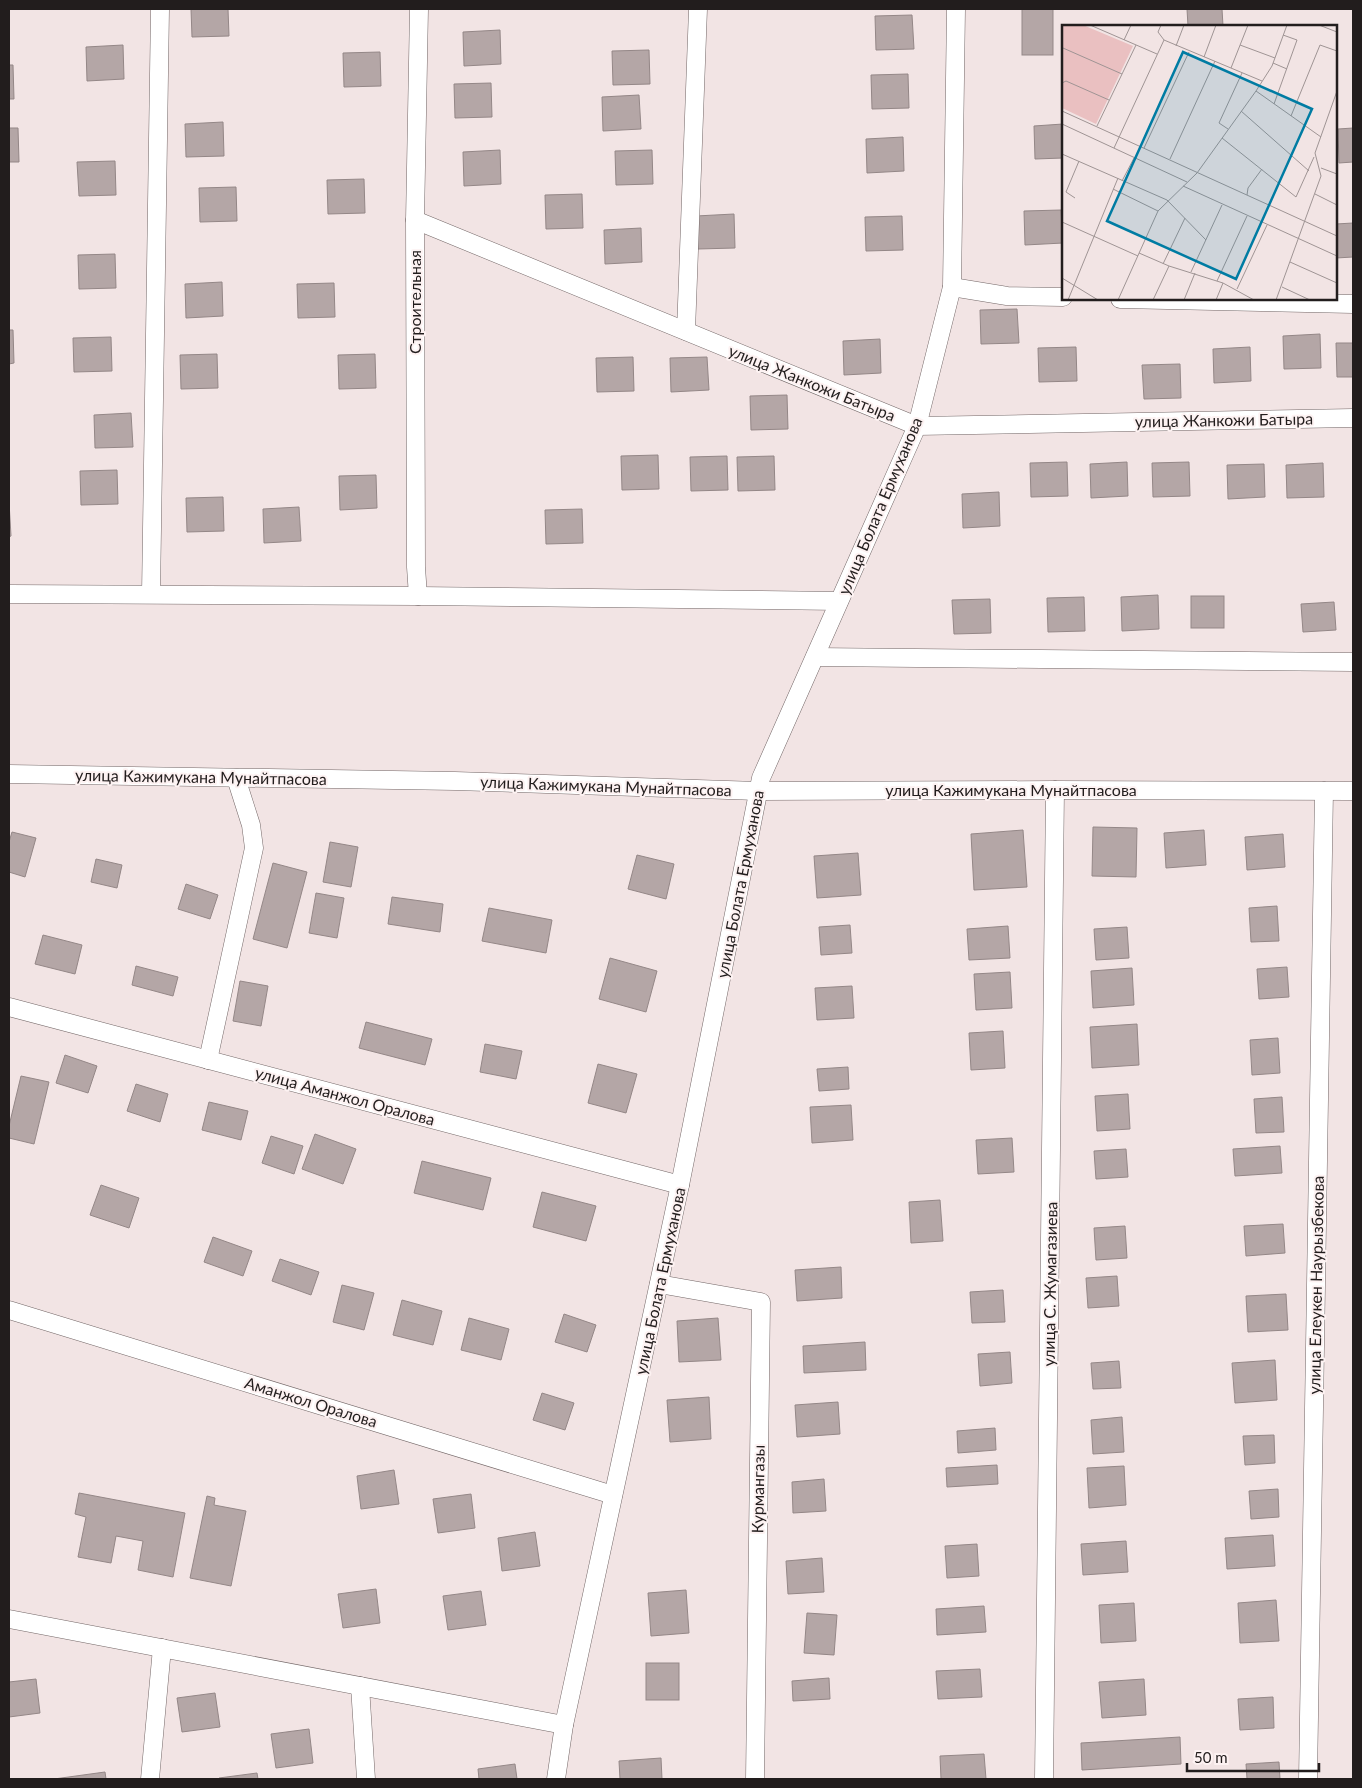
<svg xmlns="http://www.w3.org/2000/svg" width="1362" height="1788" font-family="Lato,sans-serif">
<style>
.building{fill:#b4a6a6;stroke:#948787}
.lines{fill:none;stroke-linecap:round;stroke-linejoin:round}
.minor-casing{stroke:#736767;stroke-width:19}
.minor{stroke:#fff;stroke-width:18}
.labels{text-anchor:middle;stroke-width:4;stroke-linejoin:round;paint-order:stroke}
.street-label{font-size:16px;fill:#221d1d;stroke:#fdf2f2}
.inset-road{fill:none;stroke:#9f9494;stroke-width:1}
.view{fill:#007ca3;fill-opacity:0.15;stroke:#007ca3;stroke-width:2.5}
.inset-edge{fill:none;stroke:#221d1d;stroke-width:2.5}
</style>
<rect width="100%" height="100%" fill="#f2e4e4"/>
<g class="building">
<path d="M191,9H228L229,36L192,37Z"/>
<rect x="1022" y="9" width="31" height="46"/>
<path d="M1187,9H1222L1223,26H1188Z"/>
<path d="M912,15L914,49L876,50L875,16Z"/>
<path d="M500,30L501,64L464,66L463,32Z"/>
<path d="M123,45L124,79L87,81L86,47Z"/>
<path d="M649,50L650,84L613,85L612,51Z"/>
<path d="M380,52L381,86L344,87L343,53Z"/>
<path d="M9,65H13L14,99H9Z"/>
<path d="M908,74L909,108L872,109L871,75Z"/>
<path d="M491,83L492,117L455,118L454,84Z"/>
<path d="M639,95L641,129L603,131L602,97Z"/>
<path d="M223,122L224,156L186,157L185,124Z"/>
<path d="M1063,124V158L1035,159L1034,126Z"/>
<path d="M9,128H18L19,162H9Z"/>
<path d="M1353,128V162L1339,163L1338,129Z"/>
<path d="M903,137L904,171L867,173L866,139Z"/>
<path d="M500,150L501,184L464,186L463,152Z"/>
<path d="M652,150L653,184L616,185L615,151Z"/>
<path d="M115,161L116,195L79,196L77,162Z"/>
<path d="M364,179L365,213L328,214L327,180Z"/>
<path d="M236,187L237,221L200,222L199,188Z"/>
<path d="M582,194L583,228L546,229L545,195Z"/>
<path d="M1061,210L1063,243L1025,245L1024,211Z"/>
<path d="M734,214L735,248L698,249L696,216Z"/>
<path d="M902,216L903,250L866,251L865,217Z"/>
<path d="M1353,223V257L1336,258V224Z"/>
<path d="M641,228L642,262L605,264L604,230Z"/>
<path d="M115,254L116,288L79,289L78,255Z"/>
<path d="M222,282L223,316L186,318L185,284Z"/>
<path d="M334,283L335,317L298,318L297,284Z"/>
<path d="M1017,309L1019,343L981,344L980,310Z"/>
<path d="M9,330H13L14,363L9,364Z"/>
<path d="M1320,334L1321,368L1284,369L1283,336Z"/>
<path d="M111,337L112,371L74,372L73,338Z"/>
<path d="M880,339L881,373L844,375L843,341Z"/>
<path d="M1336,343H1353V377H1337Z"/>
<path d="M1076,347L1077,381L1039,382L1038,348Z"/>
<path d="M1250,347L1251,381L1214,383L1213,349Z"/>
<path d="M217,354L218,388L181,389L180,355Z"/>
<path d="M375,354L376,388L339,389L338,355Z"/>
<path d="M633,357L634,391L597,392L596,358Z"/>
<path d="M707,357L709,390L671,392L670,358Z"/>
<path d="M1180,364L1181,398L1144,399L1142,365Z"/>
<path d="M787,395L788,429L751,430L750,396Z"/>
<path d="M131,413L133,447L95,448L94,415Z"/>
<path d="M658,455L659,489L622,490L621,456Z"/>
<path d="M727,456L728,490L691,491L690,457Z"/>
<path d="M774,456L775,490L738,491L737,457Z"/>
<path d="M1067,462L1068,496L1031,497L1030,463Z"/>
<path d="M1127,462L1128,496L1091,498L1090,464Z"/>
<path d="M1189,462L1190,496L1153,497L1152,463Z"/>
<path d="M1323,463L1324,497L1287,498L1286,465Z"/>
<path d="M1264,464L1265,497L1228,499L1227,465Z"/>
<path d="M117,470L118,504L81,505L80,471Z"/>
<path d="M376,475L377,508L340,510L339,476Z"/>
<path d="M999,492L1000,526L963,528L962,494Z"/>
<path d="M223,497L224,531L187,532L186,498Z"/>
<path d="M9,502L11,536L9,537Z"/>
<path d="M299,507L301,541L264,543L263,509Z"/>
<path d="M582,509L583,543L546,544L545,510Z"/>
<path d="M1158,595L1159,629L1122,631L1121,597Z"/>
<rect x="1191" y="596" width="33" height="32"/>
<path d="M1084,597L1085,631L1048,632L1047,598Z"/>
<path d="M990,599L991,633L954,634L952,600Z"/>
<path d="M1334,602L1336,630L1303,632L1301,604Z"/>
<path d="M1093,827L1137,828L1136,877L1092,876Z"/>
<path d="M1023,830L1027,887L974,890L971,834Z"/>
<path d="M1204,830L1206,865L1166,868L1164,833Z"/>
<path d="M12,832L36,838L25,877L9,872V842Z"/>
<path d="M1283,834L1285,867L1247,870L1245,837Z"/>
<path d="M330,842L358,847L351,887L323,882Z"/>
<path d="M858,853L861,895L817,898L814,856Z"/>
<path d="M637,855L674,864L666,899L628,889Z"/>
<path d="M96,859L122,865L117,888L91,882Z"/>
<path d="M273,863L307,872L287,948L253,939Z"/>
<path d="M186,884L218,895L210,919L178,909Z"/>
<path d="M316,893L344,898L337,938L309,933Z"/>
<path d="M392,897L443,904L440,932L388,924Z"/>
<path d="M1277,906L1279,941L1251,942L1249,908Z"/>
<path d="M489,908L552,920L546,953L482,941Z"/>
<path d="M850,925L852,953L821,955L819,927Z"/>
<path d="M1008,926L1010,958L969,960L967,929Z"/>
<path d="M1127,927L1129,958L1096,960L1094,929Z"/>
<path d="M43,935L82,945L75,974L35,964Z"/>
<path d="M610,958L657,971L646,1012L599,999Z"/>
<path d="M136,966L178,977L173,996L132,985Z"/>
<path d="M1287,967L1289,997L1259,999L1257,969Z"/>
<path d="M1132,968L1134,1005L1093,1008L1091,971Z"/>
<path d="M1010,972L1012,1008L976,1010L974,974Z"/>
<path d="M240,981L268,986L261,1026L233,1021Z"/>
<path d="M852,986L854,1018L817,1020L815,988Z"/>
<path d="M366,1022L432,1039L425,1065L359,1048Z"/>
<path d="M1137,1024L1139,1065L1092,1068L1090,1027Z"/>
<path d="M1003,1031L1005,1068L971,1070L969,1033Z"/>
<path d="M1278,1038L1280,1073L1252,1075L1250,1040Z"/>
<path d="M485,1044L522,1051L516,1079L480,1072Z"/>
<path d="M65,1055L97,1066L88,1093L56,1083Z"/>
<path d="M598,1064L637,1074L626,1113L588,1103Z"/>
<path d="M848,1067L849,1089L819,1091L817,1069Z"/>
<path d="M21,1076L49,1082L34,1144L9,1138V1126Z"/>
<path d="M136,1084L168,1094L160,1122L127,1111Z"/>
<path d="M1128,1094L1130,1129L1097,1131L1095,1096Z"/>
<path d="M1282,1097L1284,1132L1256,1133L1254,1099Z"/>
<path d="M209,1102L248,1111L241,1140L202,1130Z"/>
<path d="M851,1105L853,1140L812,1143L810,1107Z"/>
<path d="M315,1134L356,1149L343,1184L302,1169Z"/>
<path d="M271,1136L303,1146L294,1174L262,1163Z"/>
<path d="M1012,1138L1014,1172L978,1174L976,1140Z"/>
<path d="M1280,1146L1282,1173L1235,1176L1233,1149Z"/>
<path d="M1126,1149L1128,1177L1096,1179L1094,1151Z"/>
<path d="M422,1161L491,1178L483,1210L414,1193Z"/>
<path d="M101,1185L139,1198L129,1228L90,1215Z"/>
<path d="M542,1192L596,1206L586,1241L533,1227Z"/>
<path d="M940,1200L943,1241L911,1243L909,1202Z"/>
<path d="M1283,1224L1285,1253L1246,1256L1244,1226Z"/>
<path d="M1125,1226L1127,1258L1096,1260L1094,1228Z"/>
<path d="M213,1237L252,1251L243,1276L204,1262Z"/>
<path d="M280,1259L319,1272L311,1295L272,1281Z"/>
<path d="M841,1267L842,1298L797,1301L795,1270Z"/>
<path d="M1117,1276L1119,1306L1088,1308L1086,1278Z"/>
<path d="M342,1285L374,1293L364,1330L333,1322Z"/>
<path d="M1003,1290L1005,1322L972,1323L970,1292Z"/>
<path d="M1286,1294L1288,1330L1248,1332L1246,1296Z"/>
<path d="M402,1300L442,1311L433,1345L393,1335Z"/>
<path d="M564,1314L596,1325L587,1352L555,1342Z"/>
<path d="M469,1318L509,1329L501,1360L461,1350Z"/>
<path d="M718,1318L721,1360L679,1362L677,1321Z"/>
<path d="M865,1342L866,1370L804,1373L803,1346Z"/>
<path d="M1010,1352L1012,1383L980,1386L978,1354Z"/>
<path d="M1275,1360L1277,1400L1235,1403L1232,1363Z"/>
<path d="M1119,1361L1121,1388L1093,1389L1091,1363Z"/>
<path d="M542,1393L574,1403L565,1430L533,1420Z"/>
<path d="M709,1397L711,1439L670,1442L667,1400Z"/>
<path d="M838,1402L840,1434L797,1437L795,1405Z"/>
<path d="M1122,1417L1124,1452L1093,1454L1091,1420Z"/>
<path d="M995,1428L996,1450L958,1453L957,1431Z"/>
<path d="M1274,1435L1275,1463L1245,1465L1243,1436Z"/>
<path d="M997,1465L998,1484L947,1487L946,1468Z"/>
<path d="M1124,1466L1126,1505L1089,1508L1087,1468Z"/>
<path d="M394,1470L399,1504L361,1509L357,1476Z"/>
<path d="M824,1479L826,1511L793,1513L792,1482Z"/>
<path d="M1278,1489L1279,1517L1251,1519L1249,1491Z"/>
<path d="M79,1493L185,1513L173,1577L138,1570L143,1541L116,1536L111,1563L78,1557L86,1517L75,1514Z"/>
<path d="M471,1494L475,1528L438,1533L433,1499Z"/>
<path d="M207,1496L215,1498L214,1505L246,1511L231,1586L190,1578Z"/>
<path d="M535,1532L540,1566L502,1571L498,1538Z"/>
<path d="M1273,1535L1275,1566L1227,1569L1225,1538Z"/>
<path d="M1126,1541L1128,1572L1083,1575L1081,1544Z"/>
<path d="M977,1544L979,1576L947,1578L945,1546Z"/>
<path d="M822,1558L824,1592L788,1594L786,1561Z"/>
<path d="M376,1589L380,1623L343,1628L338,1594Z"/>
<path d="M686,1590L689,1633L651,1636L648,1593Z"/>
<path d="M481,1591L486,1625L448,1630L443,1596Z"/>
<path d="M1276,1600L1279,1641L1240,1643L1238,1603Z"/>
<path d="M1134,1603L1136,1641L1101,1643L1099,1605Z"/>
<path d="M984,1606L986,1632L937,1635L936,1609Z"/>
<path d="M807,1613L837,1615L834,1655L804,1653Z"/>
<rect x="646" y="1663" width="33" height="37"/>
<path d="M980,1669L982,1697L938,1699L936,1671Z"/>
<path d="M829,1678L830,1699L793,1701L792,1681Z"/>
<path d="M36,1679L40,1713L9,1717V1682Z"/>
<path d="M1144,1679L1146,1715L1102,1718L1099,1682Z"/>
<path d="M215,1693L220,1727L182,1732L177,1698Z"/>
<path d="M1273,1697L1274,1728L1240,1730L1238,1699Z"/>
<path d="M309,1729L313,1763L276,1768L271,1734Z"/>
<path d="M1180,1737L1181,1764L1082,1770L1081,1743Z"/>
<path d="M984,1754L986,1779H941L940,1756Z"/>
<path d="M661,1758L662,1779H620L619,1761Z"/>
<path d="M1279,1762L1280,1779H1247L1246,1764Z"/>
<path d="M515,1764L517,1779H479L478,1769Z"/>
<path d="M105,1772L106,1779H54Z"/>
<path d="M257,1773L258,1779H219V1778Z"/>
</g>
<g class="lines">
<g class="minor-casing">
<g id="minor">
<path d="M415,220L917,426L1353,418"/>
<path d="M952,287L1007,296L1063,297"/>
<path d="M1120,299L1353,304"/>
<path d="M686,331L698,9"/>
<path d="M9,594L418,596L839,601"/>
<path d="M151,594L160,9"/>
<path d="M418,596L416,567L415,220L419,9"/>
<path d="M815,657L1353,662"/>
<path d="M9,774L455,781L758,791L1055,790L1353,791"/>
<path d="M9,1007L680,1185"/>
<path d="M208,1060L254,848L251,825L236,778"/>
<path d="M659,1284L761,1302L755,1779"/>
<path d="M9,1310L613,1495"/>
<path d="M9,1619L564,1725"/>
<path d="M360,1686L366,1779"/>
<path d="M150,1779L162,1648"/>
<path d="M556,1779L564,1725L680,1185L761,778L917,426L952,287L956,9"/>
<path d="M1044,1779L1055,790"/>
<path d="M1308,1779L1324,791"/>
</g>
</g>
<use href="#minor" class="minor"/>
</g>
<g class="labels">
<g class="street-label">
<text transform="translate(415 302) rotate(-90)" y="6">Строительная</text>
<text transform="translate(812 383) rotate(22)" y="6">улица Жанкожи Батыра</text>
<text transform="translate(1224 420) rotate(-1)" y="6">улица Жанкожи Батыра</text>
<text transform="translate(880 506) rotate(-67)" y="6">улица Болата Ермуханова</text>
<text transform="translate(201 777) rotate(1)" y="6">улица Кажимукана Мунайтпасова</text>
<text transform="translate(606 786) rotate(2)" y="6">улица Кажимукана Мунайтпасова</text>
<text x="1011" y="796">улица Кажимукана Мунайтпасова</text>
<text transform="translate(740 884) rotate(-79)" y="6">улица Болата Ермуханова</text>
<text transform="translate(345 1096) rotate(15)" y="6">улица Аманжол Оралова</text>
<text transform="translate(660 1281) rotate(-78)" y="6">улица Болата Ермуханова</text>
<text transform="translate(1050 1284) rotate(-89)" y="6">улица С. Жумагазиева</text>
<text transform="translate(1316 1285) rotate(-89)" y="6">улица Елеукен Наурызбекова</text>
<text transform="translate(311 1402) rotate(17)" y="6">Аманжол Оралова</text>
<text transform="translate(758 1489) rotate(-89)" y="6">Курмангазы</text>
</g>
</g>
<g transform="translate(1062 25)">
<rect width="275" height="275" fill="#f2e4e4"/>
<path d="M0,0H21L71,21L34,99L0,83Z" fill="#eac0c1"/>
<path class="inset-road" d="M28,0L95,29M99,0L96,7L102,15L200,56M257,0L275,7M62,15L69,0M178,20L213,33M114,21L122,0M1,23L60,49M142,32L154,0M211,38L225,44M169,43L186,0M0,58L4,56L47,75M194,66L259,112M212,79L235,15L221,10M0,86L275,211M179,86L247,146M229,91L258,20L275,26M0,99L125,157M35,101L74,20M166,104L157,98L180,48M160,113L234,172L252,132M52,123L102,15M82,123L127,27M0,129L105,175L144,215M108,134L153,36M259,143L275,149M60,156L72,133M121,161L275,231M51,164L96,186M253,169L275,180M185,170L186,163L200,144M13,173L4,167L17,136M0,197L76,231M77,228L107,241L161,258L192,275M228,237L275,258M101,239L123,193M129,247L160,180M0,253L36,275M155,256L185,191M220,262L248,275M175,264L205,200M6,275L56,153M56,275L96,186L135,148L194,66L210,41L225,0M91,275L107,241M122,275L133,248M154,275L161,258M214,275L259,151L253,128L275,66"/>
<path class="view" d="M121,27L250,84L174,254L45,196Z"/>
<rect width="275" height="275" class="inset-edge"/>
</g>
<rect width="1362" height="1788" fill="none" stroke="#221d1d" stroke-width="20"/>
<path d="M1187 1763v8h132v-8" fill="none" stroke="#221d1d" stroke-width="2.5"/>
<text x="1194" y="1763" font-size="15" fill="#221d1d" stroke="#fdf2f2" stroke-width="4" paint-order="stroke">50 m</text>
</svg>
